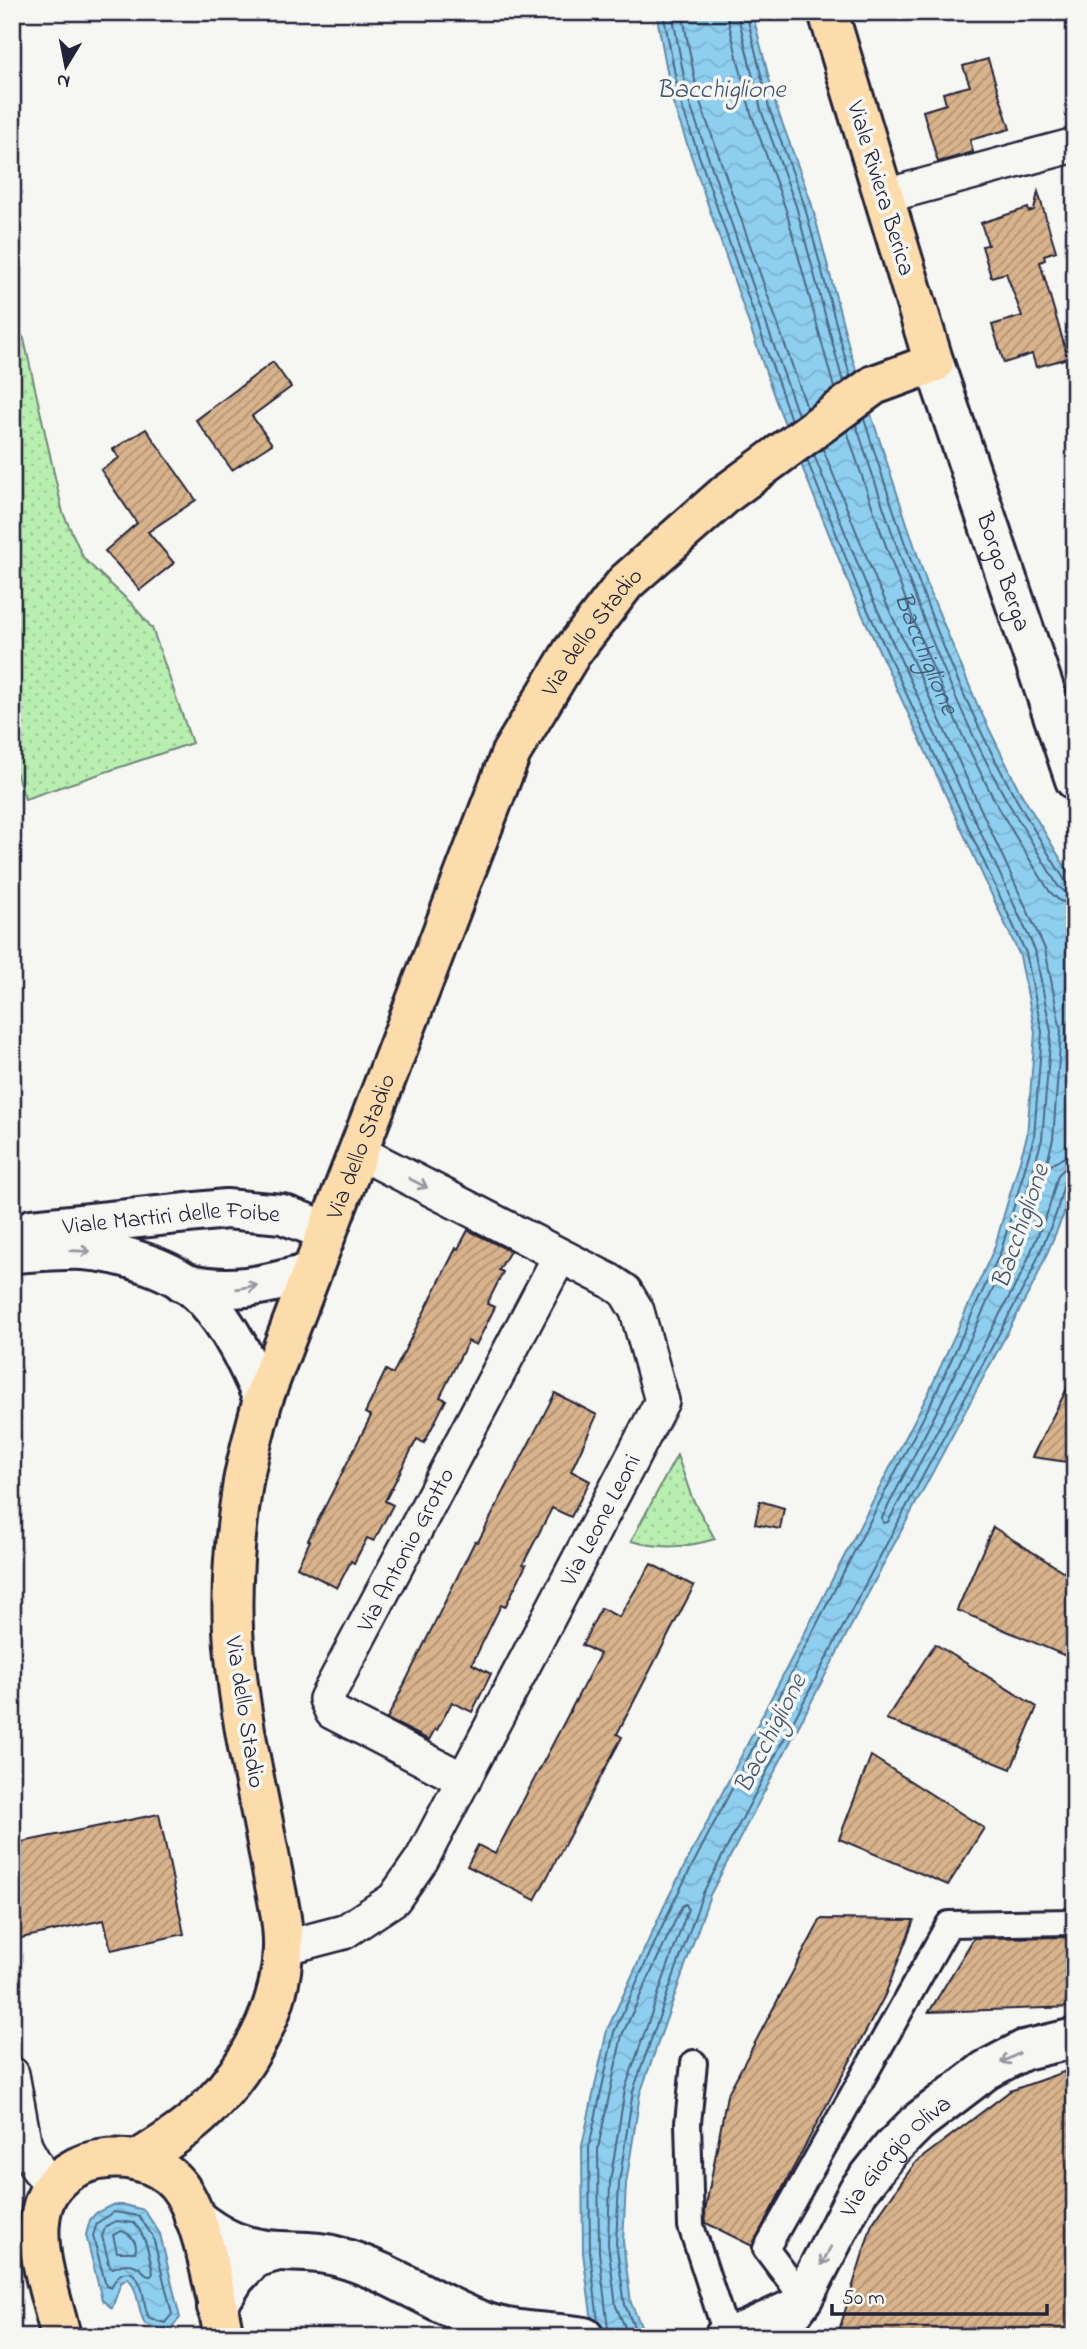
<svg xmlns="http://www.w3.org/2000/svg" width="1087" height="2349" font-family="'Indie Flower',sans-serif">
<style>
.green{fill:url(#green-dots);stroke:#6d8876;stroke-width:2}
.water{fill:url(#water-waves);stroke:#638aa7;stroke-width:2}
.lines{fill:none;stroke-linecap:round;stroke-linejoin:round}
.shore{stroke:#4d6783;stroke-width:2}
.building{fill:url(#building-hatch);stroke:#22223b;stroke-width:2}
.pedestrian-casing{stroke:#22223b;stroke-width:30}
.minor-casing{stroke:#22223b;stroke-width:38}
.tertiary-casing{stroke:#22223b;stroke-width:44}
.secondary-casing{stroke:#22223b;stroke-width:44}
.primary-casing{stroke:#22223b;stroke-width:44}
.pedestrian{stroke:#f6f6f2;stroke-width:24}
.minor{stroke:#f6f6f2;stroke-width:33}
.tertiary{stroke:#f6f6f2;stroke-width:38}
.secondary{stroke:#f6f6f2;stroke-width:38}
.primary{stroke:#fddcac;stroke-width:38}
.oneway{stroke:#9797a0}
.labels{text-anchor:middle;stroke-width:7;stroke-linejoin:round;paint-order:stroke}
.street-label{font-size:24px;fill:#22223b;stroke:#f6f6f2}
.water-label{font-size:26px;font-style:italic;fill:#425671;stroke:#f6f6f2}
</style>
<defs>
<pattern id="green-dots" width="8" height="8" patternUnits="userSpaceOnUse" patternTransform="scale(1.75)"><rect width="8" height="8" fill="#b8eeb0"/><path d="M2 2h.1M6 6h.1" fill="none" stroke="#9ecc98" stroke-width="1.8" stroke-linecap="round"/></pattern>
<pattern id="water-waves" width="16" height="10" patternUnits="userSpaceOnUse" patternTransform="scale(1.75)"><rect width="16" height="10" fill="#8ecfef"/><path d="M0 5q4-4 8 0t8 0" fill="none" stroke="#7ab1ce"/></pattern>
<pattern id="building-hatch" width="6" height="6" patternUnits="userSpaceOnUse" patternTransform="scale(1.75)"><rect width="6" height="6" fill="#d9b38b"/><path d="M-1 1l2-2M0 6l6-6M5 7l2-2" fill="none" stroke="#b09173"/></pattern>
</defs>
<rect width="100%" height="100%" fill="#f6f6f2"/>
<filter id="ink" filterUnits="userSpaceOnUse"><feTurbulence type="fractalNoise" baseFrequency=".0143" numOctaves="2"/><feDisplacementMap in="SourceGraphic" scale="14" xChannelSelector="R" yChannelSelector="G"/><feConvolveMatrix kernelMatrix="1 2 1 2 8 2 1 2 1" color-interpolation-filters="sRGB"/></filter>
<g filter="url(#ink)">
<g class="green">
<path d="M15,322L24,339L63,513L84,559L132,604L152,628L192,743L25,799L12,761V323Z"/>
<path d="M677,1455L692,1498L715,1539C685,1548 661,1549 631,1541Z"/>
</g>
<g class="water">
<path d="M656,12H752L776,106L811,202L850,351L928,587L977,704L1019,790L1075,883V1170L1063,1216L1036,1279L892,1548L710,1895L640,2094L626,2184L623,2242L631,2303L646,2337H594L583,2253L582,2146L607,2030L668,1898L929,1392L994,1249L1027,1136L1035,1032L1020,956L853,594L775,399L673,103Z"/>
<path d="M112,2205H124L144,2210L160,2234L180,2318L168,2331L145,2324C137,2309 139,2290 128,2278L121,2283L112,2308L102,2300L86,2235L90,2220L96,2213Z"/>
</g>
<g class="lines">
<g class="shore">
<path d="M663,12L680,101L791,420"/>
<path d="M672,12L688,99L798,415"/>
<path d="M682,12L698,96L807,408"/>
<path d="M726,12L751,113L786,210L834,388"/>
<path d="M737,12L761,110L796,206L843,382"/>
<path d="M746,12L769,108L804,204L850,376"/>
<path d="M864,419C904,546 948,677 1014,795C1030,824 1048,853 1066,882L1075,885"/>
<path d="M856,424C897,551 941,682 1006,799C1023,828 1041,857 1058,886L1065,892L1075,894"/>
<path id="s1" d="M847,431C888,557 933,683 995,801C1012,832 1031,862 1050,892L1060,901L1075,905"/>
<path d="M823,449L877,583L1045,949L1061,1031L1053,1139L1047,1163L1051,1165L1063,1158L1075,1156"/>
<path d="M814,455L867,587L1035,950L1051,1032L1042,1139L1009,1254L943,1399L882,1518L883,1523L888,1522L1022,1273L1048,1211L1058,1175L1065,1168L1075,1166"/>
<path d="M114,2212L139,2216L153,2237L172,2314L165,2323L149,2318C141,2301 147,2287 132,2273C121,2269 115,2279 111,2288L106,2286L93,2236L97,2223Z"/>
<path d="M116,2221L134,2223C147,2237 149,2255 153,2273L151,2276H148C137,2264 129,2260 113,2268L110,2267L102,2236L106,2226Z"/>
<path d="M121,2231C130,2233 139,2243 135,2252H117L113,2235Z"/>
<path d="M598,2322L590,2252L589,2147L614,2032L674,1901L935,1395L1001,1251L1034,1137L1042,1032L1026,953L859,591L807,460"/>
<path d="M609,2337L599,2252L598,2148L622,2035L682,1906L686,1904L688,1909L625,2089L610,2182L608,2244L616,2306L629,2337"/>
<path d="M638,2337L625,2305L616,2243L619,2183L633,2091L703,1893L886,1545L1030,1276L1056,1214L1065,1180L1069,1176L1075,1175"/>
</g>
</g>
<g class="building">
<path d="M988,59L1010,129L970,140L973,152L938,162L923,111L946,104L943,93L970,86L963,66Z"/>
<path d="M1038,192L1056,251L1044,255L1045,260L1040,262L1068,358L1036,367L1032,354L1004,363L992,325L1022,316L1006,273L991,277L982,246L988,245L981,223L1028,208L1029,212L1034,210Z"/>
<path d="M273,362L291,387L252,416L272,444L232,470L196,420Z"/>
<path d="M146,429L196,500L148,532L174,563L140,590L105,551L137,523L101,470L119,458L113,449Z"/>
<path d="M468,1230L510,1251L499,1270L503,1272L487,1304L495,1307L476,1345L468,1341L440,1397L446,1400L424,1443L417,1439L385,1501L393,1505L374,1541L367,1538L354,1563L351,1561L337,1588L297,1567L310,1541L308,1540L371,1416L365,1413L386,1370L393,1374L456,1248L458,1249Z"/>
<path d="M1075,1373V1463L1032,1457Z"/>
<path d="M555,1393L597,1415L571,1471L590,1481L571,1517L552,1508L523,1564L526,1565L505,1607L501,1605L472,1664L491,1674L472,1712L452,1702L437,1730L435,1729L429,1740L387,1719L475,1541L478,1542Z"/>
<path d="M760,1501L784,1508L780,1529L755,1524Z"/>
<path d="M993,1527L1075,1579V1643L1066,1656L957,1610Z"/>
<path d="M651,1564L694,1586L617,1734L622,1737L535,1900L467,1866L478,1845L495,1854L600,1654L582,1645L601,1608L619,1617Z"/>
<path d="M935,1644L1037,1707L1011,1769L886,1719Z"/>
<path d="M871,1756L984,1828L948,1885L839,1839Z"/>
<path d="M159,1814L184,1934L111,1950L104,1920L12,1940V1844Z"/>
<path d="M821,1919L914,1920L885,1995L752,2246L706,2223L705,2211L727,2095Z"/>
<path d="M1075,1937V2007L929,2012L974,1938Z"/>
<path d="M1075,2068V2337H837L872,2224L915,2163L1010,2091Z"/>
</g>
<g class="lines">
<g class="pedestrian-casing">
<g id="pedestrian">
<path d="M694,2063L688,2123L691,2226L721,2318"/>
<path d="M803,2298L766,2249L949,1924L1075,1922"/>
</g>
</g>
<g class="minor-casing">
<g id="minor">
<path d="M885,196L1075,145"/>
<path id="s2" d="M464,1780L332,1712L326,1699L560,1256"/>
<path id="s3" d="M283,1948L344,1932L394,1899L422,1859L662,1401L637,1311L625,1291L610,1281L357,1151"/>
<path d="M12,2074L25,2146L38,2169L52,2184"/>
</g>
</g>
<g class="tertiary-casing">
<g id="tertiary">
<path id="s4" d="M32,1229L226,1209L282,1214L327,1231"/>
<path d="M12,1253C35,1252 59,1249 82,1250C120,1252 177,1269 204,1298C230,1326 248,1364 263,1399"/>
<path d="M183,1282C228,1295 266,1285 310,1273"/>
</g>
</g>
<g class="secondary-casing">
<g id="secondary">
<path id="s5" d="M934,363L1075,780"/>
<path d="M194,2217C221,2239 245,2250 281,2251C301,2252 320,2251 339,2257C390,2271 435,2304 484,2322C515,2333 552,2332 584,2337"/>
<path d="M217,2307L235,2278L254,2258L278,2251"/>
<path d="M724,2337L745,2331L793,2309"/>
<path id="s6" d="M774,2337L803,2298L858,2191L892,2148L918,2122L986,2070L1024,2050L1075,2038"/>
</g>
</g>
<g class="primary-casing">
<g id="primary">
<path id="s7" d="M139,2159C163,2144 187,2129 207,2109C249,2067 281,2009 283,1949C284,1922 276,1892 271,1865C259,1796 241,1727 235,1656C229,1599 234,1539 243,1482C248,1454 256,1426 263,1399L511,753L572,652L626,582L727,493L874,385L934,363L828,12"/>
<path d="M61,2337C52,2296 31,2247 43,2205C61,2148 153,2143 183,2192C204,2225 216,2298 224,2337"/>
</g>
</g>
<use href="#pedestrian" class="pedestrian"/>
<use href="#minor" class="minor"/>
<use href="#tertiary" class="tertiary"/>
<use href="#secondary" class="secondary"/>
<use href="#primary" class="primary"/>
</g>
<defs><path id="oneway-shaft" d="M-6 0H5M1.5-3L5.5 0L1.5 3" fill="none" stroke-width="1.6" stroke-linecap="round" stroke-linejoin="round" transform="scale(1.75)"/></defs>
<g class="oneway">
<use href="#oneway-shaft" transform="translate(418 1183) rotate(27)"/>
<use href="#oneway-shaft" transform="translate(80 1251) rotate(2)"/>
<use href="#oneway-shaft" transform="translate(247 1287) rotate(-10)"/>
<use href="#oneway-shaft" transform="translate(1010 2058) rotate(153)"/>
<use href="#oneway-shaft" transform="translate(826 2256) rotate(117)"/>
</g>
</g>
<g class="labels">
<g class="street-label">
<text transform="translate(882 188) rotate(73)" y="8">Viale Riviera Berica</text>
<text dy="8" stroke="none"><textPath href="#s5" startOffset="220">Borgo Berga</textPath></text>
<text dy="8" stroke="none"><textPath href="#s7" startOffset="1661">Via dello Stadio</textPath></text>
<text dy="8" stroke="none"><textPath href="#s7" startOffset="1094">Via dello Stadio</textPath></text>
<text dy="8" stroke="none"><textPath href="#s4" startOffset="140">Viale Martiri delle Foibe</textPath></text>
<text dy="8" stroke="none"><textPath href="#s3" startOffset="555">Via Leone Leoni</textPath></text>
<text dy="8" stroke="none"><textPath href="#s2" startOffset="332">Via Antonio Grotto</textPath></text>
<text transform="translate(246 1712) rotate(81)" y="8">Via dello Stadio</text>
<text dy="8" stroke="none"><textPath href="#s6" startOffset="220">Via Giorgio Oliva</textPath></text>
</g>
<g class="water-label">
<text x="721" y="97">Bacchiglione</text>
<text dy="9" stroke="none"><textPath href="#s1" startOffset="236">Bacchiglione</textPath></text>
<text transform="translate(1019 1226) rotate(-71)" y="9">Bacchiglione</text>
<text transform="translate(769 1733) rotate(-63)" y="9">Bacchiglione</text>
</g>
</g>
<rect width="1087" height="2349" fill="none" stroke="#f6f6f2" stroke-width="42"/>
<rect x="21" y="21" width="1045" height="2307" fill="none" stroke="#22223b" stroke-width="2.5" filter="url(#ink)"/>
<g transform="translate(66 66) rotate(190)" stroke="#f6f6f2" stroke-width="5" paint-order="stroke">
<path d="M0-5L12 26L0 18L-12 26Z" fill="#22223b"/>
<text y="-10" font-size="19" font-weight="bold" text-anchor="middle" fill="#22223b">N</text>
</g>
<path d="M832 2304v10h215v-10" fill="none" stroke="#22223b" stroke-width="3.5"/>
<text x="842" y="2304" font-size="21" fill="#22223b" stroke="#f6f6f2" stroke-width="5" paint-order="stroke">50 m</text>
</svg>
